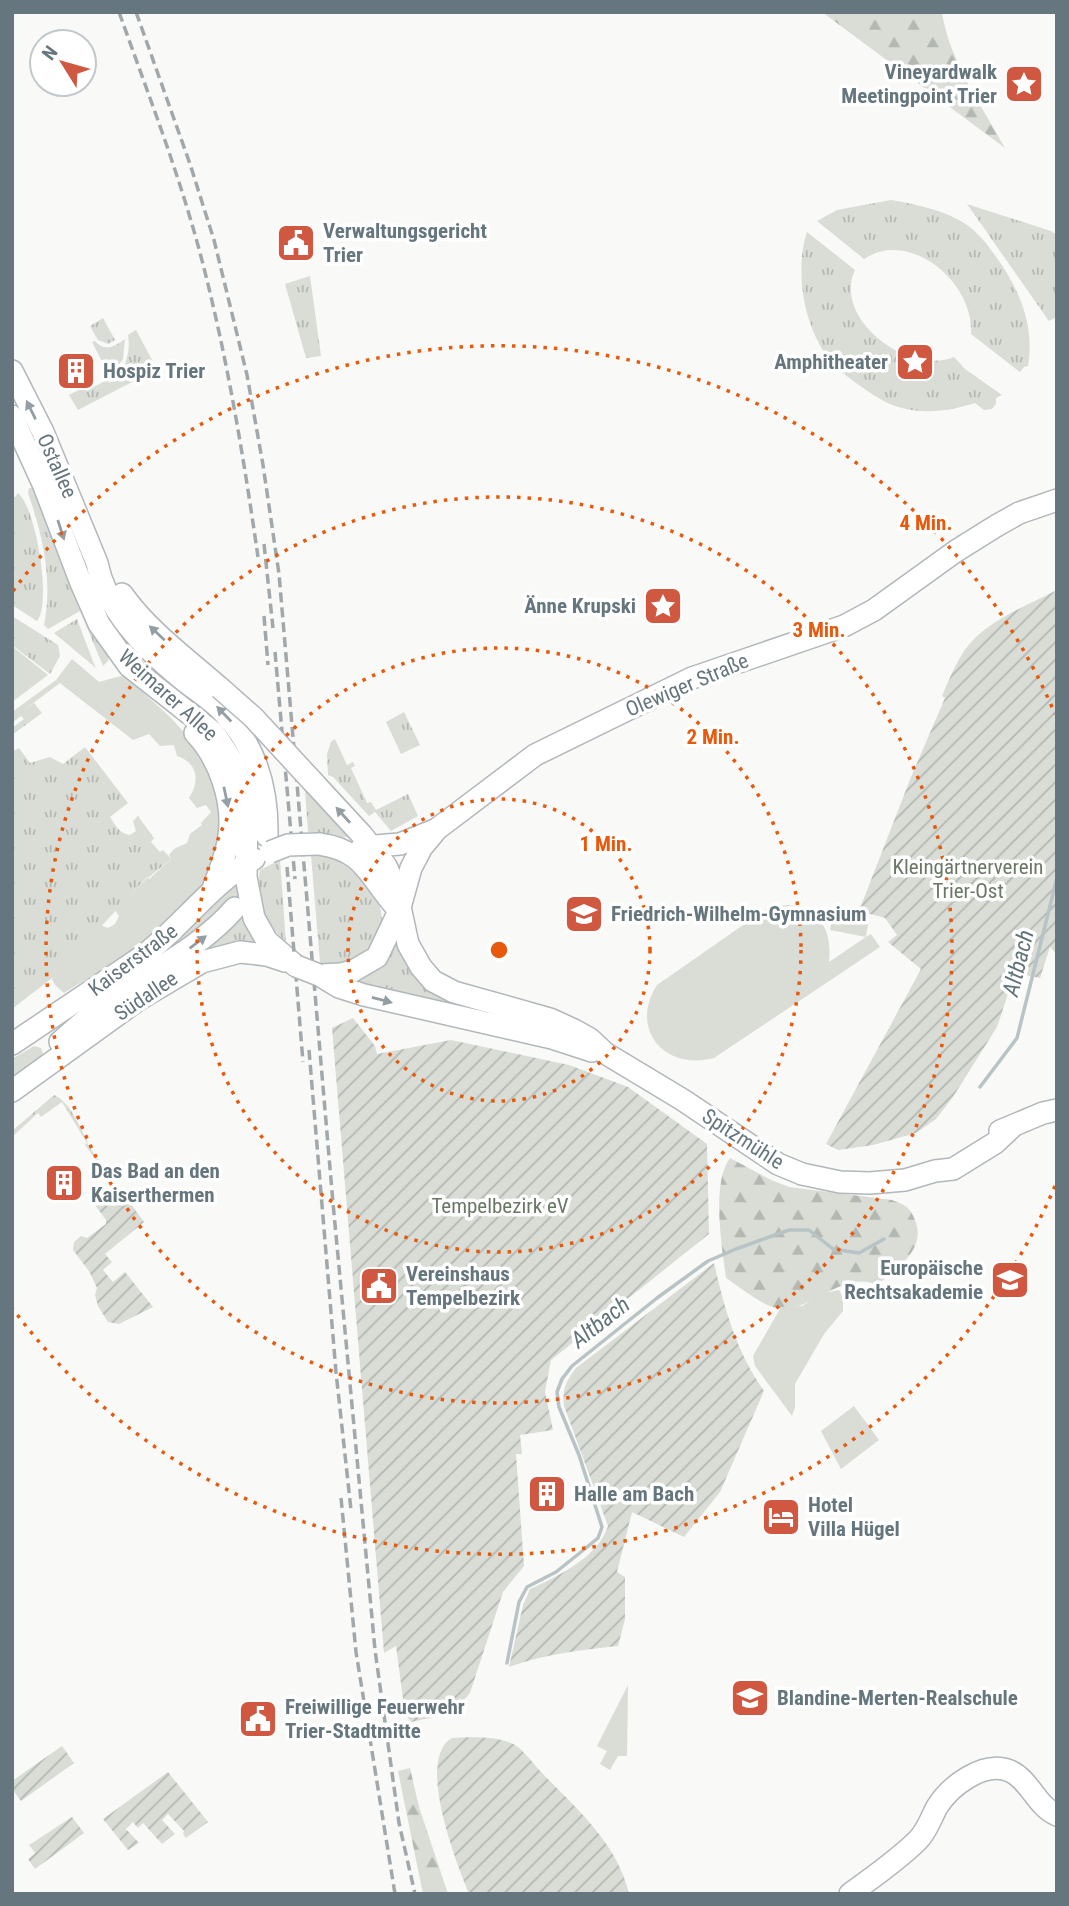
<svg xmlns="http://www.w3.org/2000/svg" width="1069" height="1906" font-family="'Roboto Condensed',sans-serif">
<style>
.grass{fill:url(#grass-tufts)}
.forest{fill:url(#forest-firs)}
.park{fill:#d9ddd6}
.garden{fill:url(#garden-furrows)}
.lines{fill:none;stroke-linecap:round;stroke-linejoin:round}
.stream{stroke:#b8c3c6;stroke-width:3.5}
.secondary-casing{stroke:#b1b7bb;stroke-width:24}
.secondary{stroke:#fff;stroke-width:21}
.rail{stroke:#a1a8ac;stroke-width:3.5;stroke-dasharray:10 5;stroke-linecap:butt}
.secondary-bridge-casing{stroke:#b1b7bb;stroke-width:24;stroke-linecap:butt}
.secondary-bridge{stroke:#fff;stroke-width:21}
.oneway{fill:#949fa5}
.ring{fill:none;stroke:#e8590c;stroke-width:3.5;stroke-dasharray:3.5 7}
.labels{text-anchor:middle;stroke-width:7;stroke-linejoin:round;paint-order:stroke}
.poi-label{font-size:21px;font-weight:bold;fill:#66767e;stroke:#fff;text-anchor:start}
.street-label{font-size:21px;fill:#66767e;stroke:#fff}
.park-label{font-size:21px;fill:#697765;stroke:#fff}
.water-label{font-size:23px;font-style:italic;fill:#627478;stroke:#fff}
.centre{fill:#e8590c;stroke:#fff;stroke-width:3.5}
.ring-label{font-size:21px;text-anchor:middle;font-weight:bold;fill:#e8590c;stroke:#fff;stroke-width:7;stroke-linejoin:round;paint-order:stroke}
</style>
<defs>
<pattern id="grass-tufts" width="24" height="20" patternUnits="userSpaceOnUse" patternTransform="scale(1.75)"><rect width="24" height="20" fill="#d9ddd6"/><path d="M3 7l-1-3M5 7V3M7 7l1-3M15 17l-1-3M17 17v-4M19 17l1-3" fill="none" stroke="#b4b8b3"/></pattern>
<pattern id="forest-firs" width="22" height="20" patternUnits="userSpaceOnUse" patternTransform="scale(1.75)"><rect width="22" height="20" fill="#d9ddd6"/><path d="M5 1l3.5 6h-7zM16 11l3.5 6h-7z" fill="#b4b8b3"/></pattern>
<pattern id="garden-furrows" width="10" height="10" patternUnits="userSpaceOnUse" patternTransform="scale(1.75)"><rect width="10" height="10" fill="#d9ddd6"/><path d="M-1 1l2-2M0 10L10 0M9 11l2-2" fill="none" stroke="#b4b8b3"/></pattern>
</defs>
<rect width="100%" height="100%" fill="#f9f9f7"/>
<g class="grass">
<path d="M891,200C914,204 939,209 959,220C974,228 985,241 994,254C1019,288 1035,324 1028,366L1024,367L1020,372L971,334C975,284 911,228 864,259L817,221L837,210Z"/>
<path d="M967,204L1051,231L1057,235V317L1049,321Z"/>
<path d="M807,232L855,270C832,319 909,376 954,357L965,369L1002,395L996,398V404L992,409L984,410L975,403C952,410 930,414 906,409C890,406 876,397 863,388C852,380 839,371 830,360C804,328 794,271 807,232Z"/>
<path d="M310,276L321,356L306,358L285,284Z"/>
<path d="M103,318L115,340L108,344L98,340L90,326Z"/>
<path d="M136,330L157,369L78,410L69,395L85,387L87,391L108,379L110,383C125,372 131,353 128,335Z"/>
<path d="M125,339L123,359L110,377L92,342L95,341C105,352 114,347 125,339Z"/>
<path d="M29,488H35L109,655L108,661L103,666L80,611L48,629L44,625C53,580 43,536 28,493Z"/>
<path d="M18,493C36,507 52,604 37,621L12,605V501Z"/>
<path d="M12,616L58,645L60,656L50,674L12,645Z"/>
<path d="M77,619L94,664L96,668L54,633Z"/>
<path d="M56,680L60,683L24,710L34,703L42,713L12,735V728L24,719L21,716L12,723V712Z"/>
<path d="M404,712L420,745L401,754L386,722Z"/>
<path d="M335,739L347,765L353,762L355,766L351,768L367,803L371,802L376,810L408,794L418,816L391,831L375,812L369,816L333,777L328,775L327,754L331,742Z"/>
<path d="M85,747L128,803L110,817C115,825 120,834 130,835L136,831L133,821L138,816L154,838L151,842L160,852L163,850L171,859L148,878L147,877L56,975L12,1009V752L19,748L30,763L50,757L63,764Z"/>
<path d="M305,790L326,813L329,811L350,837L334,838V835L308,832Z"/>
<path d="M325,853C337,855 343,861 352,869C358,874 368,880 372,886C381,900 387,930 377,944C364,961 341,970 320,963L311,855Z"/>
<path d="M280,860L286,943C264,919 253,904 260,870Z"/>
<path d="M237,884L258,946L192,958L240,911L226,901L203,925L150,962L230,885Z"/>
<path d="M395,943L414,976L444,1000L554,1028L357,988L351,979Z"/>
<path d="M34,1046L41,1048L43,1054L12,1080V1059Z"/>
<path d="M54,1095C70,1102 79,1125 87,1140L88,1145L111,1177L109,1178L85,1145L87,1143L62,1102L41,1117L38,1113L12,1137V1131Z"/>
</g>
<g class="forest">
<path d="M822,12H942C948,58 983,108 1005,148Z"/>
<path d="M730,1158L771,1180L789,1187L892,1200C905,1205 910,1207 915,1220C927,1249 897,1269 877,1285C842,1268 807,1318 773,1307C761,1304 738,1286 726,1278C722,1248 711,1183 730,1158Z"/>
<path d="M410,1768L419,1807L448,1894H423L398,1771Z"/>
</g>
<g class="park">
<path d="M12,646L48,675L12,702Z"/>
<path d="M72,659L99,682L124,675L170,717L199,749L217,789L222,832L210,874L195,898L180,914L132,951L64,993L55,985L52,979L100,925L108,928L115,924L119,916L115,910L147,878L149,879L171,859L169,855L174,849L187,843L190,834L202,825L201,823L211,812L206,805L197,808L189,798C200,781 198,763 177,756L174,745L160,746L149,734L133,740L56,680Z"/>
<path d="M788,905C822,910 832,931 829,962L866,937L830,930L833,912L869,918L866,937L871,934L880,947L714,1058C664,1071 629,1029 657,985L769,907Z"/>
<path d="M839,1290L843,1298V1311L824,1334L795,1384V1407L792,1416L755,1366L753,1356L781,1307L802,1306L823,1293Z"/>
<path d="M854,1406L879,1440L841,1469L821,1431Z"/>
<path d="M628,1685L627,1756H618L610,1770L600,1764L607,1751L597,1746Z"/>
</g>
<g class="garden">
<path d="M1057,590V954L1050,947L1040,978L1015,973L997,1027L953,1097L936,1119L916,1133L873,1145L838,1150L826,1144L921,969L888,942L897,935L885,918L859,911L911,777L945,698L942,696C950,677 960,652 975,638C997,617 1030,604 1057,590Z"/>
<path d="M353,1018L375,1046L377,1054L451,1040L569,1065L628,1087L707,1144L709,1234L551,1360L545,1392L553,1430L520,1435L522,1454H516L524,1566L503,1592L470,1693C452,1716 438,1716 411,1722L405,1714L396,1646L384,1653L332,1028Z"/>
<path d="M120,1189L144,1222L105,1254L112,1262L103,1270L113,1282L125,1272L153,1307L119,1324L108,1322L98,1306L95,1295L97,1288L89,1271L73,1250L74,1242L81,1236L87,1238L106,1224V1220L95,1205L108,1194L115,1193Z"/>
<path d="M714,1263C725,1310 736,1351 764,1391L720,1492L684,1537L632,1512L617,1572L625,1577V1619L618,1646C580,1650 545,1654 509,1667L523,1605L530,1589C559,1576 598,1557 608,1526L564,1406C562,1389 566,1381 576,1368Z"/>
<path d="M452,1738C470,1737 494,1736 511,1743C522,1747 533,1764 542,1773C576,1808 618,1844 629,1894H469C457,1864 415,1759 452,1738Z"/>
<path d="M62,1746L74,1763L21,1801L12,1789V1781Z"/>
<path d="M168,1772L208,1822L186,1838L183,1834L184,1831L168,1814L162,1820L175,1834L162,1844L143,1823L138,1828L133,1822L126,1829L139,1843L128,1850L103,1819Z"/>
<path d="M72,1817L84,1833L35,1869L28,1859L35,1853L29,1845Z"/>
</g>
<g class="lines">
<g class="stream">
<path d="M980,1087L1017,1038L1057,878"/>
<path d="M507,1663L519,1602L527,1587L556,1572L581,1552L598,1538L602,1527L579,1455L559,1407L557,1392L562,1379L572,1366L657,1298L708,1261L736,1249L789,1230H809L833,1249L859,1253L884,1239"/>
</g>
<g class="secondary-casing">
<g id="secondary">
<path d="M12,371L43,432L97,563C106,610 145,649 181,678C195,690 211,699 223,712C256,746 268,789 267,836"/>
<path d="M12,416L44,486L81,583L99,624L129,666L214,733L233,762L244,794L247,815L246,877L254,918L267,941L296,966"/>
<path d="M122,594C148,631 186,658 220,688"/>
<path d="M195,733C219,758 234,801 229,836C227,854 219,872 213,889"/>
<path d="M314,783L362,835L386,866L396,888L408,944L421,967L433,981L454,992L550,1019L574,1030L590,1039L605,1053L683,1100L778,1164L802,1174L840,1182L870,1183L905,1180L935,1171L953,1169L995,1143L1011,1128"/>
<path d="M319,844C365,850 369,877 396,907"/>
<path d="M362,847L400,844L435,830"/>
<path d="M319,975L341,974L353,971L377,957L399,911L411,868L422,847L437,829L535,755L692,678L844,626L874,610L956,551L996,526L1019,513L1057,500"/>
<path d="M319,975L339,987L364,995L552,1038L592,1051"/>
<path d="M60,1042C78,1026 95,1011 114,997C156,968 201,947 235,908"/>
<path d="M12,1044L143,956C182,926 211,884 254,859"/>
<path d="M12,1091L138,1000L202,962L240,952L267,955L285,961"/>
<path d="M1000,1131L1043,1113L1057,1110"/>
<path d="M850,1894C873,1877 898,1860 918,1840C927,1831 931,1818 937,1807C950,1786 984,1760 1010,1771C1030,1780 1036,1806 1057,1815"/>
</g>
</g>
<use href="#secondary" class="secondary"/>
<g class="rail">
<path d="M119,12C147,91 177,168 199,249C226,350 243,453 258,557"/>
<path d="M136,12L190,164L214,240L247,375L263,465L279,574L333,1203L375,1650L399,1823L415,1894"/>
<path d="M264,544L273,628"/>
<path d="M264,616L268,665"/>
<path d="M275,652L295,879"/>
<path d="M287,867L303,1062"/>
<path d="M309,1050L336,1372L351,1510"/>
<path d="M341,1498L356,1652L395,1894"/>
</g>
<g class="secondary-bridge-casing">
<g id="secondary-bridge">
<path d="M220,688L253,717L314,783"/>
<path d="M270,852L288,845L319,844"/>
<path d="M296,966L319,975"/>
</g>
</g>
<use href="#secondary-bridge" class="secondary-bridge"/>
</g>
<defs><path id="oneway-solid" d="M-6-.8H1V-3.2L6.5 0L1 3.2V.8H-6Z" transform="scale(1.75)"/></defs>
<g class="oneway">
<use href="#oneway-solid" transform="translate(31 410) rotate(-116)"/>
<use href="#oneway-solid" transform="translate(61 530) rotate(72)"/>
<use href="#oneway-solid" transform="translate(157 633) rotate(-137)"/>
<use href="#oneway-solid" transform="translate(224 714) rotate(-134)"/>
<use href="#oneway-solid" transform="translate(226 797) rotate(78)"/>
<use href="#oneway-solid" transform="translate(343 815) rotate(-132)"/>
<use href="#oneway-solid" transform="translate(198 942) rotate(-37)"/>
<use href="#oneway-solid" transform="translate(382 1000) rotate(15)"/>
</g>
<g class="ring">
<circle cx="499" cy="950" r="151"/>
<circle cx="499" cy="950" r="302"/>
<circle cx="499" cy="950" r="453"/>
<path d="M1055 1186A604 604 0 0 1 13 1309M13 591A604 604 0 0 1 1055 714"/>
</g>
<defs>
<g id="sight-square" transform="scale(2.0125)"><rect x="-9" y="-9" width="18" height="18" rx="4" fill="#d05840" stroke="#fff"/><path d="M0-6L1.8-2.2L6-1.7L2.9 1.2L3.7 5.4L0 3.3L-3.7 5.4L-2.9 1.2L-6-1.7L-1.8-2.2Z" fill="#fff"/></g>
<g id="civic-square" transform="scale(2.0125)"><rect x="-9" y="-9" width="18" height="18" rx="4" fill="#d05840" stroke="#fff"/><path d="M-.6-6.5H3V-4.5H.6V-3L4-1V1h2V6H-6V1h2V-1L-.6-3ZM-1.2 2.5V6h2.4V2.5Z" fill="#fff"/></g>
<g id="building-square" transform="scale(2.0125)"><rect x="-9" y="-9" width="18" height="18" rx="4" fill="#d05840" stroke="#fff"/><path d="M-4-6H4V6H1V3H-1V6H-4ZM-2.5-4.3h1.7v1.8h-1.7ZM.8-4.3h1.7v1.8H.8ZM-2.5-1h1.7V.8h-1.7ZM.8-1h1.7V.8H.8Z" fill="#fff"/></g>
<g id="school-square" transform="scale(2.0125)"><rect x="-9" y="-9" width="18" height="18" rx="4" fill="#d05840" stroke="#fff"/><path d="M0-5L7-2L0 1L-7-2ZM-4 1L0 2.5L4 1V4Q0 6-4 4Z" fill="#fff"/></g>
<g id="university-square" transform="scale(2.0125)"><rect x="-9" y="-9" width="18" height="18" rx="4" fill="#d05840" stroke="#fff"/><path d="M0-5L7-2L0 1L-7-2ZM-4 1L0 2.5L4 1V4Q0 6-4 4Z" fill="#fff"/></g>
<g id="hotel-square" transform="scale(2.0125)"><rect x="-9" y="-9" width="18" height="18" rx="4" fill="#d05840" stroke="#fff"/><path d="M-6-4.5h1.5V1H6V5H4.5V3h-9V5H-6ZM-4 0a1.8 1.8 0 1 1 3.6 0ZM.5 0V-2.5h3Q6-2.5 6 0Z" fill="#fff"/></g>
</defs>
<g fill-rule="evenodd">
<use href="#sight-square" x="1024" y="84"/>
<use href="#civic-square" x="296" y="243"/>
<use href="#sight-square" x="915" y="362"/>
<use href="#building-square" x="76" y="371"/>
<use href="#sight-square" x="663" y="606"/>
<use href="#school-square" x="584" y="914"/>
<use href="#building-square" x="64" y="1183"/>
<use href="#university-square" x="1010" y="1280"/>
<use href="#civic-square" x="379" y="1286"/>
<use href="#building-square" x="547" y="1494"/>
<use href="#hotel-square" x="781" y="1517"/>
<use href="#school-square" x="750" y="1698"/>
<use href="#civic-square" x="258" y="1719"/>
</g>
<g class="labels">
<g class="poi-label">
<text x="997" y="79" text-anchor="end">Vineyardwalk<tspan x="997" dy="24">Meetingpoint Trier</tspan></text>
<text x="323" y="238">Verwaltungsgericht<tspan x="323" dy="24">Trier</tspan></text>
<text x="888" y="369" text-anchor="end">Amphitheater</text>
<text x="103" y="378">Hospiz Trier</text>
<text x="636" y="613" text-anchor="end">Änne Krupski</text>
<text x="611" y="921">Friedrich-Wilhelm-Gymnasium</text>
<text x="91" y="1178">Das Bad an den<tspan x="91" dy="24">Kaiserthermen</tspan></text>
<text x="983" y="1275" text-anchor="end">Europäische<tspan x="983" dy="24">Rechtsakademie</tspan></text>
<text x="406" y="1281">Vereinshaus<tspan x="406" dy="24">Tempelbezirk</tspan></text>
<text x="574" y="1501">Halle am Bach</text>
<text x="808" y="1512">Hotel<tspan x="808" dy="24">Villa Hügel</tspan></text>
<text x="777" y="1705">Blandine-Merten-Realschule</text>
<text x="285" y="1714">Freiwillige Feuerwehr<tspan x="285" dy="24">Trier-Stadtmitte</tspan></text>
</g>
<g class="street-label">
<text transform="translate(57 466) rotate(66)" y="7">Ostallee</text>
<text transform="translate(687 685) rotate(-23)" y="7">Olewiger Straße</text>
<text transform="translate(168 695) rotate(42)" y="7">Weimarer Allee</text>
<text transform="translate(133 960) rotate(-37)" y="7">Kaiserstraße</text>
<text transform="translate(146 996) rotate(-34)" y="7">Südallee</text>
<text transform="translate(743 1139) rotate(33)" y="7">Spitzmühle</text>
</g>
<g class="park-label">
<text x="968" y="874">Kleingärtnerverein<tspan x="968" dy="24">Trier-Ost</tspan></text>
<text x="500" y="1213">Tempelbezirk eV</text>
</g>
<g class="water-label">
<text transform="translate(1018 963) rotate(-76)" y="8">Altbach</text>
<text transform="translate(600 1322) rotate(-38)" y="8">Altbach</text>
</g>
</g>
<circle cx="499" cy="950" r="10" class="centre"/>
<g class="ring-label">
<text x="926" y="530">4 Min.</text>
<text x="819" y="637">3 Min.</text>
<text x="713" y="744">2 Min.</text>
<text x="606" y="851">1 Min.</text>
</g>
<rect width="1069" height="1906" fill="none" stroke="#66767e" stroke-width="28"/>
<g transform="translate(63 63) rotate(307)"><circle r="33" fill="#ffffff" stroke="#c2c8cb" stroke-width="2"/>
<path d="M0-5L12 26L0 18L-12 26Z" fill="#d05840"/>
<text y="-10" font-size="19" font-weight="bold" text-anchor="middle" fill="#66767e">N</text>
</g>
</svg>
